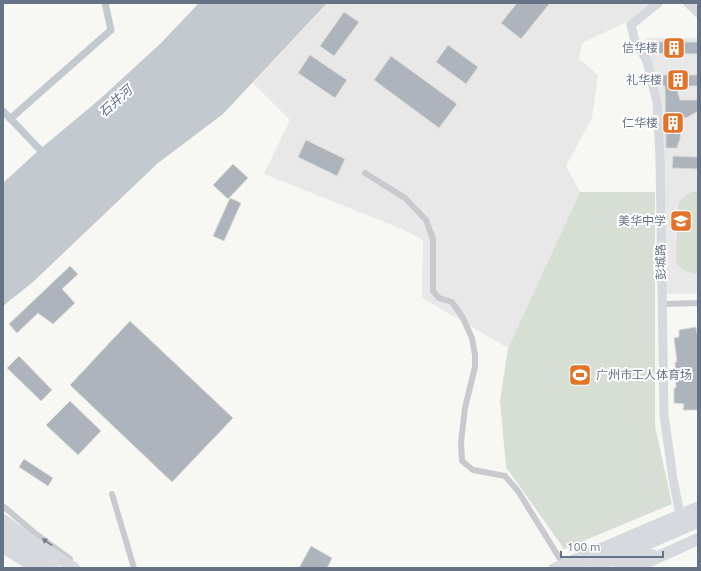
<svg xmlns="http://www.w3.org/2000/svg" width="701" height="571" font-family="Ubuntu,'Noto Sans SC',sans-serif">
<style>
.built{fill:#e8e8e8}
.green{fill:#d7dfd5}
.water{fill:#c2c9cf}
.lines{fill:none;stroke-linecap:round;stroke-linejoin:round}
.canal{stroke:#c2c9cf;stroke-width:7}
.building{fill:#aeb4bb;stroke:#d9d9d7}
.street{stroke:#c8cace;stroke-width:6}
.secondary{stroke:#d6dadf;stroke-width:9}
.primary{stroke:#d6dadf;stroke-width:10}
.highway{stroke:#d6dadf;stroke-width:12}
.oneway{fill:#707b8d}
.labels{text-anchor:middle;stroke-width:4;stroke-linejoin:round;paint-order:stroke}
.poi-label{font-size:12px;fill:#667286;stroke:#fff;text-anchor:end}
.street-label{font-size:12px;fill:#667286;stroke:#fff}
.water-label{font-size:13px;font-style:italic;fill:#627382;stroke:#fff}
</style>
<rect width="100%" height="100%" fill="#f7f7f4"/>
<g class="built">
<path d="M327,3H652L639,16L582,43L579,59L598,75L592,118L566,166L580,192L508,348L422,298L423,240L402,229L264,174L290,120L253,83Z"/>
<path d="M646,38H698V294H665L663,149L660,97L654,73L646,53Z"/>
</g>
<g class="green">
<path d="M580,192H655V426L672,504L564,549L506,467L500,401L508,348Z"/>
<path d="M691,192H698V273L696,274C687,272 680,270 676,261L678,204L686,195Z"/>
</g>
<path class="water" d="M199,3H327L223,114L158,163L33,282L3,306V183L39,150L100,99L161,43Z"/>
<g class="lines">
<g class="canal">
<path d="M3,111L46,156"/>
<path d="M10,119L111,30L105,3"/>
</g>
</g>
<g class="building">
<path d="M517,3H550L521,39L501,23Z"/>
<path d="M344,12L359,22L334,56L320,46Z"/>
<path d="M650,42H698V54L650,53Z"/>
<path d="M448,45L478,67L466,84L436,62Z"/>
<path d="M310,55L347,80L335,98L298,73Z"/>
<path d="M391,56L457,104L439,128L374,80Z"/>
<path d="M658,75H698V86H676L680,100H698V111L688,117L682,118L680,139L677,148H666L665,86H659Z"/>
<path d="M306,140L345,159L337,176L298,157Z"/>
<path d="M673,156L698,157V169L672,168Z"/>
<path d="M233,164L248,178L228,199L213,185Z"/>
<path d="M230,198L241,203L224,241L213,236Z"/>
<path d="M70,266L78,274L62,289L75,303L53,324L38,313L17,333L9,324Z"/>
<path d="M130,321L233,418L172,482L70,385Z"/>
<path d="M696,327L697,334H698V410H683L684,404L674,403V388H676L675,362H677L674,338L679,337V330Z"/>
<path d="M19,356L52,390L41,401L7,368Z"/>
<path d="M70,401L101,431L78,455L46,425Z"/>
<path d="M24,459L53,478L48,486L19,467Z"/>
<path d="M311,546L332,558L327,568H299Z"/>
</g>
<g class="lines">
<g class="street">
<path d="M365,173L405,198L426,220L433,239V291L439,298L452,302L463,318L472,338L475,355V367L465,408L461,442L462,461L473,470L505,476L518,491L565,567"/>
<path d="M662,304L698,303"/>
<path d="M112,494L134,568"/>
<path d="M3,506L36,534L70,559L68,563"/>
</g>
<g class="secondary">
<path d="M658,3L631,25L635,41L647,61L657,103L660,157L664,415L673,479L680,514"/>
<path d="M688,3L698,13"/>
<path d="M3,536L45,568"/>
<path d="M553,568L698,506"/>
</g>
<g class="primary">
<path d="M3,528L22,545L54,568"/>
<path d="M594,568L698,523"/>
<path d="M617,568L652,554"/>
</g>
<g class="highway">
<path d="M3,520L35,543L74,568"/>
<path d="M3,547L36,568"/>
<path d="M569,568L698,515"/>
<path d="M634,568L698,539"/>
</g>
</g>
<defs><path id="oneway-solid" d="M-6-.8H1V-3.2L6.5 0L1 3.2V.8H-6Z"/></defs>
<use class="oneway" href="#oneway-solid" transform="translate(47 542) rotate(-145)"/>
<defs>
<g id="building-square" transform="scale(1.15)"><rect x="-9" y="-9" width="18" height="18" rx="4" fill="#e47228" stroke="#fff"/><path d="M-4-6H4V6H1V3H-1V6H-4ZM-2.5-4.3h1.7v1.8h-1.7ZM.8-4.3h1.7v1.8H.8ZM-2.5-1h1.7V.8h-1.7ZM.8-1h1.7V.8H.8Z" fill="#fff"/></g>
<g id="school-square" transform="scale(1.15)"><rect x="-9" y="-9" width="18" height="18" rx="4" fill="#e47228" stroke="#fff"/><path d="M0-5L7-2L0 1L-7-2ZM-4 1L0 2.5L4 1V4Q0 6-4 4Z" fill="#fff"/></g>
<g id="stadium-square" transform="scale(1.15)"><rect x="-9" y="-9" width="18" height="18" rx="4" fill="#e47228" stroke="#fff"/><path d="M0-5a6.5 5 0 1 0 0 10a6.5 5 0 1 0 0-10ZM-3.5-1.8h7v3.6h-7Z" fill="#fff"/></g>
</defs>
<g fill-rule="evenodd">
<use href="#building-square" x="674" y="48"/>
<use href="#building-square" x="678" y="80"/>
<use href="#building-square" x="673" y="123"/>
<use href="#school-square" x="681" y="221"/>
<use href="#stadium-square" x="580" y="375"/>
</g>
<g class="labels">
<g class="poi-label">
<text x="658" y="52">信华楼</text>
<text x="662" y="84">礼华楼</text>
<text x="658" y="127">仁华楼</text>
<text x="666" y="225">美华中学</text>
<text x="596" y="379" text-anchor="start">广州市工人体育场</text>
</g>
<g class="street-label">
<text transform="translate(661 262) rotate(-91)" y="4">彭城路</text>
</g>
<g class="water-label">
<text transform="translate(115 101) rotate(-42)" y="5">石井河</text>
</g>
</g>
<rect width="701" height="571" fill="none" stroke="#667286" stroke-width="8"/>
<path d="M561 551v6h102v-6" fill="none" stroke="#667286" stroke-width="2"/>
<text x="567" y="551" font-size="12" fill="#667286" stroke="#ffffff" stroke-width="3" paint-order="stroke">100 m</text>
</svg>
